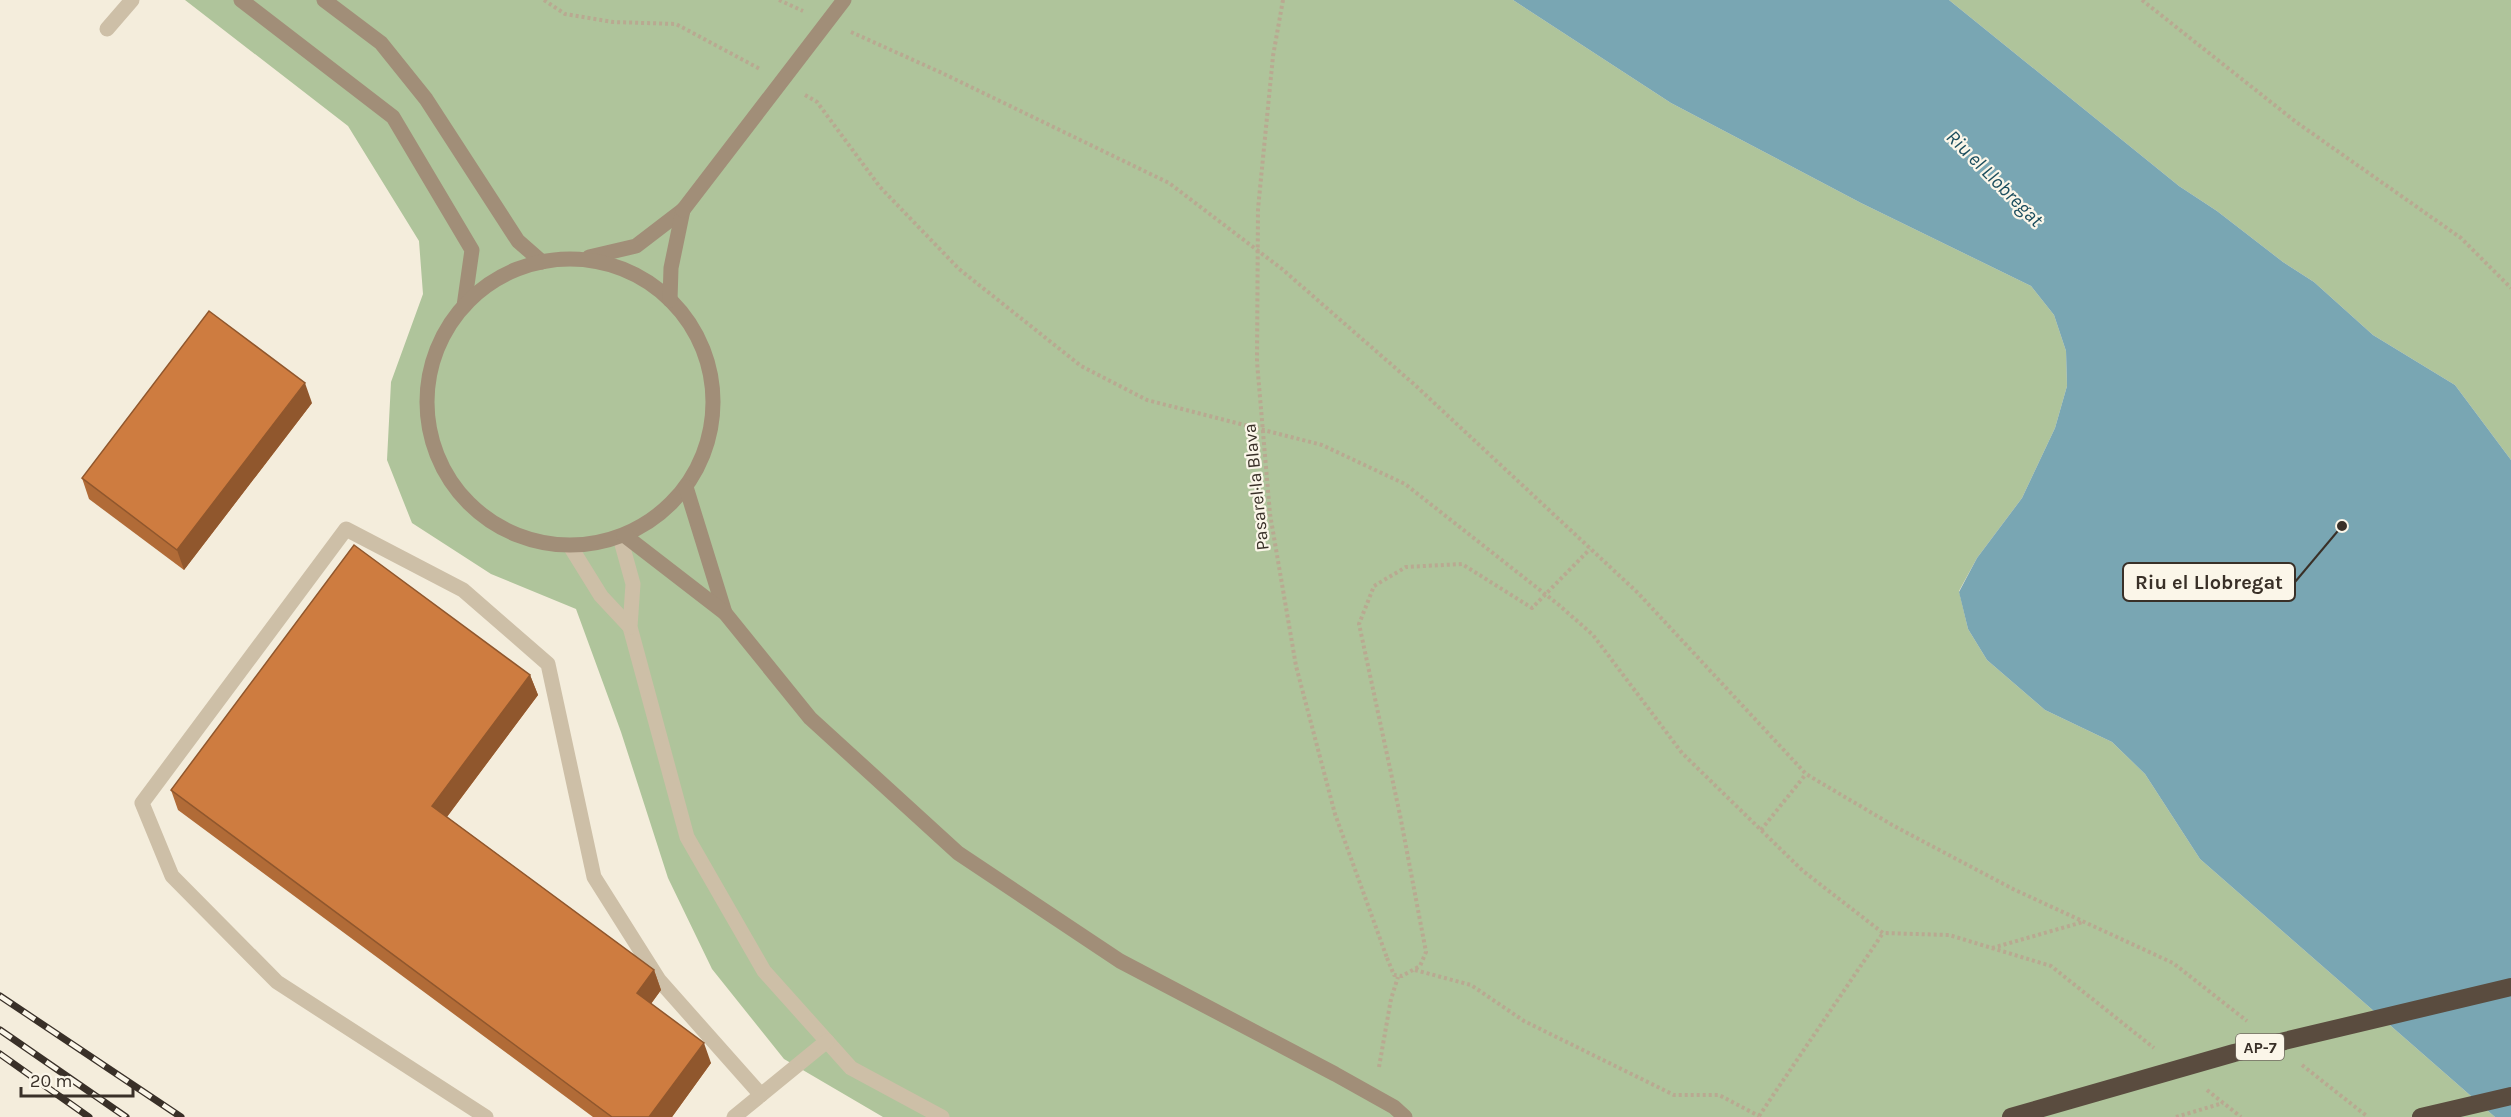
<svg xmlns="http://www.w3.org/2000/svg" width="2511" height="1117" font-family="Karla,sans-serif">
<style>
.green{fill:#afc49b}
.water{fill:#79a6b3}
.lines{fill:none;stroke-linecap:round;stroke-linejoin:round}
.path{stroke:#b9a991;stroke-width:4;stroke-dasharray:3 3;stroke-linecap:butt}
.lane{stroke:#cdbfa7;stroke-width:15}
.secondary{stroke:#a18e78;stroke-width:15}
.highway{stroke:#5a4c3f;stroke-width:18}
.rail-casing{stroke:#393028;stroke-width:7}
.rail{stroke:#fbf6e9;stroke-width:4.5;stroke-dasharray:14;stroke-linecap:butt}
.path-bridge{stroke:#b9a991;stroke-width:4;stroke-dasharray:3 3;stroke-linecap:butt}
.secondary-bridge{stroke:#a18e78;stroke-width:15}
.highway-bridge{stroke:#5a4c3f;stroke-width:18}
.wall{fill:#b16b37}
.shaded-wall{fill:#90572d}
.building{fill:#ce7c40;stroke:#90572d;stroke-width:1.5}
.labels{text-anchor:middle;stroke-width:4.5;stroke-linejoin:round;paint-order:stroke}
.shield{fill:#fbf6e9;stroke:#736b62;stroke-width:1.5}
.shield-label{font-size:16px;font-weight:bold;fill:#393028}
.street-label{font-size:18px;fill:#393028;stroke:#fbf6e9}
.water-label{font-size:20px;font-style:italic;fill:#1b4d5d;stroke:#fbf6e9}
.leader{fill:none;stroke:#393028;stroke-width:2}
.callout-dot{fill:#393028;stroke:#fbf6e9;stroke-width:2}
.callout{fill:#fbf6e9;stroke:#393028;stroke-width:2}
.callout-label{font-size:20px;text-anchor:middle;font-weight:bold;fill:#393028}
</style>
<rect width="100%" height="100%" fill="#f4eddc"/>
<g class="green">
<path d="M185,0H1513L1671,103L1861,203L2031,286L2054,315L2066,351L2067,386L2055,428L2022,498L1977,558L1959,591L1968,629L1987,660L2045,710L2112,742L2145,774L2200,859L2495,1117H883L784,1059L712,969L668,878L621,732L576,609L491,574L412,523L387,460L391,382L423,294L419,241L348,126Z"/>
<path d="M1949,0H2511V460L2455,385L2373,335L2314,282L2283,262L2217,211L2179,186Z"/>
</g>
<path class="water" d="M1513,0H1949L2179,186L2217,211L2283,262L2314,282L2373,335L2455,385L2511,460V1117H2495L2200,859L2145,774L2112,742L2045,710L1987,660L1968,629L1959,592L1977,558L2022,498L2055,428L2067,386L2066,351L2054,315L2031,286L1861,203L1671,103Z"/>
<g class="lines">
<g class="path">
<path d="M544,0L565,14L613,22L676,24L760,69"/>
<path d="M779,0L803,11"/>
<path d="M2142,0L2296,122L2461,238L2511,288"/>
<path d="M851,32L942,73L1169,183L1282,269L1416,386L1638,593L1806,774L1894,826L2013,889L2173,963L2247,1021"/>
<path d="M805,95L817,102L880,187L959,269L1081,366L1147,400L1322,445L1405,484L1559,605L1593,635L1682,753L1803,871L1883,933L1949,935L2051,966L2154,1048"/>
<path d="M1761,830L1806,774"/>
<path d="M1992,948L2083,922"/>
<path d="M1387,958L1394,975L1402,976L1420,966L1426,952L1400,815L1359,624L1374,586L1406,567L1462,564L1532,608L1590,549"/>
<path d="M1415,970L1471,985L1524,1021L1674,1095H1719L1759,1116"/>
<path d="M2302,1065L2368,1117"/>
<path d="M1379,1067L1391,999L1398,977"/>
<path d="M2207,1090L2241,1117"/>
<path d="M1759,1116L1883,933"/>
<path d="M2176,1117L2223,1103"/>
</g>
<g class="lane">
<path d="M107,29L132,0"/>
<path d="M620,537L633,584L630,627L687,837L764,971L851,1068L942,1117"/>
<path d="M570,546L601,596L630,627"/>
<path d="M486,1117L277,982L172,876L142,803L346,529L463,590L548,664L594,877L659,980L761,1095"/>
<path d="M734,1117L827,1041"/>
</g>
<g class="secondary">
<path d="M241,0L393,117L472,250L464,306"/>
<path d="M324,0L381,43L426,99L518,241L542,262"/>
<path d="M589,257L636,246L683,210"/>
<circle cx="570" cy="402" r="143"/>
<path d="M670,300L671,268L683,210"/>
<path d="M686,487L725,613"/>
<path d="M624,535L725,613L810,718L958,853L1120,961L1335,1074L1394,1107L1405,1117"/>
</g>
<path class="highway" d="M2421,1117L2511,1096"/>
<g class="rail-casing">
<g id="rail">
<path d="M0,996L181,1117"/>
<path d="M0,1030L126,1117"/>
<path d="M0,1054L89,1117"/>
</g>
</g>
<use href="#rail" class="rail"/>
<path class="path-bridge" d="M1283,0L1273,56L1258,209L1257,362L1270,514L1296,666L1335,814L1387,958"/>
<path class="secondary-bridge" d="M683,210L844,0"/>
<path class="highway-bridge" d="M2011,1117L2234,1053L2511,987"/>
</g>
<g class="wall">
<path d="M312,403L184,570L89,499L82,478Z"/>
<path d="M530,675L538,695L447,817L654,970L661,990L651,1004L711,1063L672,1117H593L178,810L171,790Z"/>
</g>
<g class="shaded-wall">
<path d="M305,383L312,403L184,570L177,550Z"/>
<path d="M530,675L538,695L440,826L432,806Z"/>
<path d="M654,970L661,990L644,1013L637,993Z"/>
<path d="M704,1043L711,1063L672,1117H649Z"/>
</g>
<g class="building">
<path d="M209,311L305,383L177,550L82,478Z"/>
<path d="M354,545L530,675L432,806L654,970L637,993L704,1043L649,1117H612L171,790Z"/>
</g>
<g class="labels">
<rect class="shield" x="2236" y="1034" width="48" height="26" rx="4.5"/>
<g class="shield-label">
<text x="2260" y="1053">AP-7</text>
</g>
<g class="street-label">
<text transform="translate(1256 487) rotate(-96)" y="6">Pasarel·la Blava</text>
</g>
<g class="water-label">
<text transform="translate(1995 178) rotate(45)" y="7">Riu el Llobregat</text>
</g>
</g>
<path class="leader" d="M2342 526L2295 582"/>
<circle class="callout-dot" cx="2342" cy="526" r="6"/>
<rect class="callout" x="2123" y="563" width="172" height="38" rx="6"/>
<g class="callout-label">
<text x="2209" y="589">Riu el Llobregat</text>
</g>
<path d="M21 1087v9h112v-9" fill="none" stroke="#393028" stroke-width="3"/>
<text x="30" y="1087" font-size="18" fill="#393028" stroke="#fbf6e9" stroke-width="4.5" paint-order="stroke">20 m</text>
</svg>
